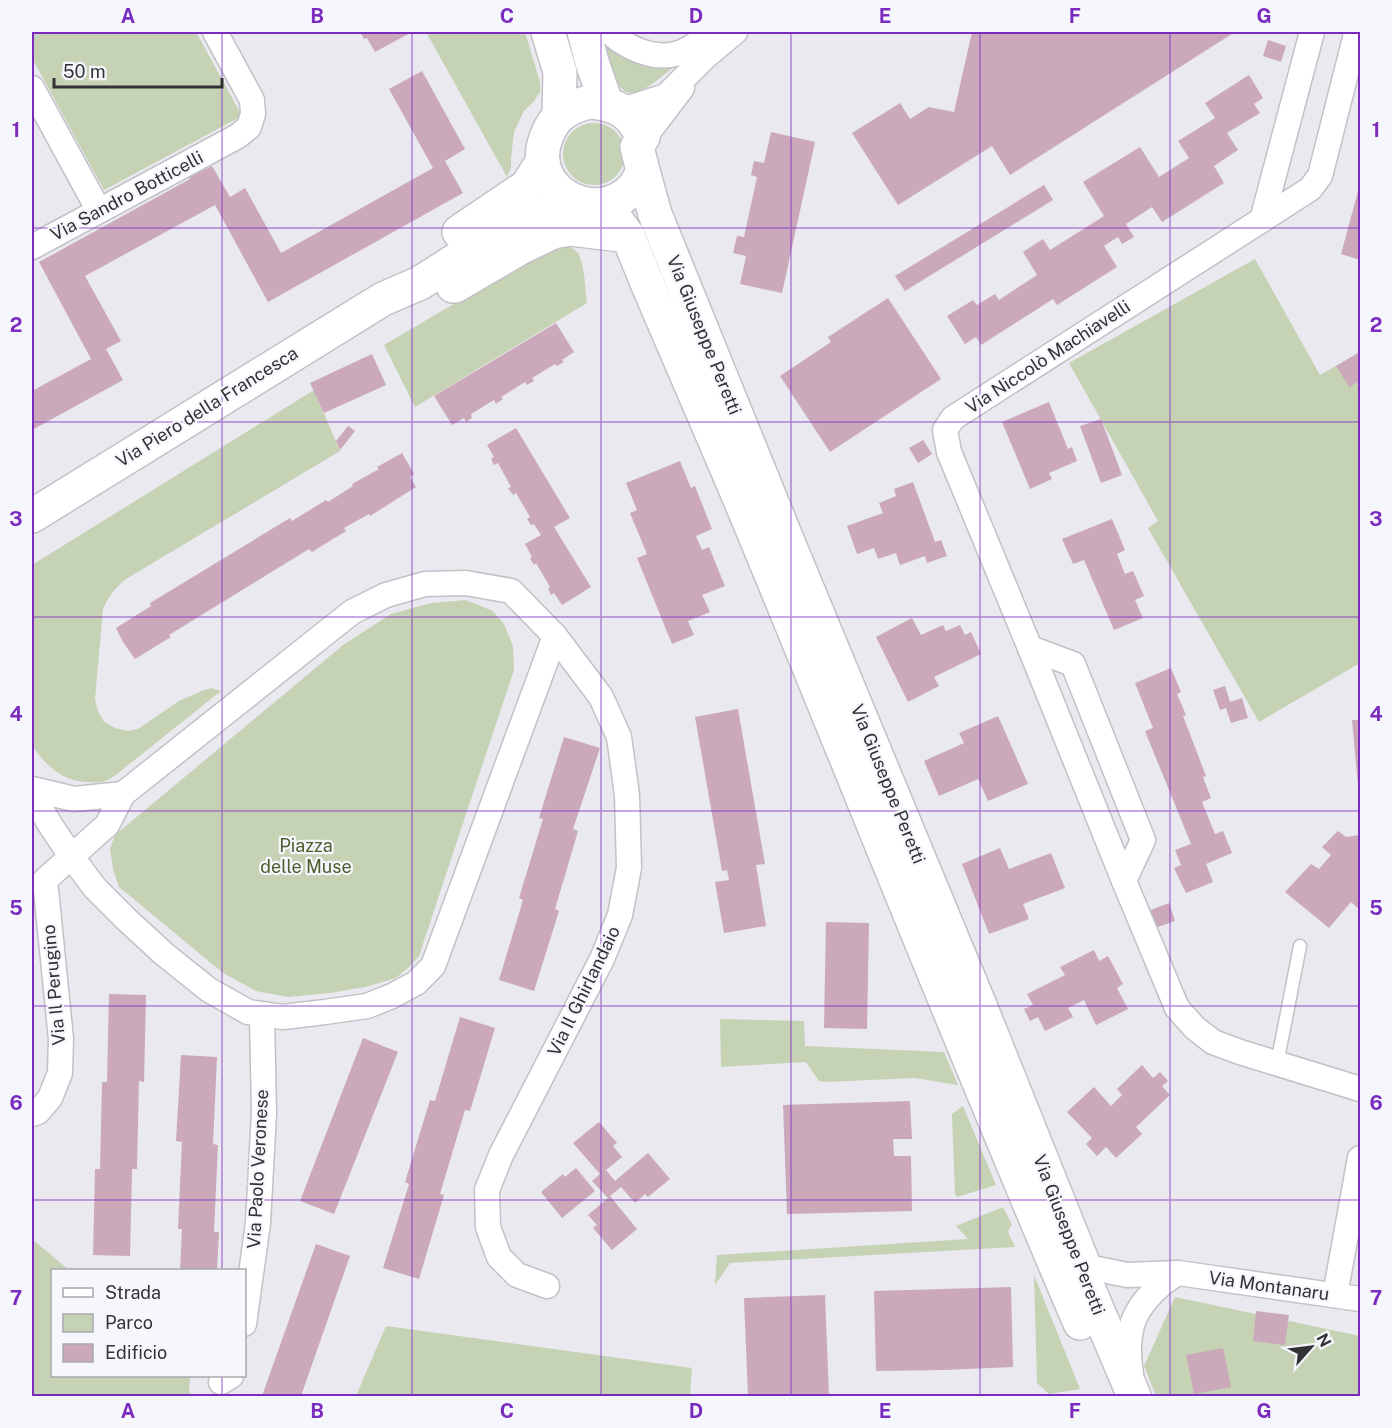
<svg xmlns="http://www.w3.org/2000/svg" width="1392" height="1428" font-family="'Public Sans',sans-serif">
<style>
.green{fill:#c6d2b4}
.building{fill:#cba9ba}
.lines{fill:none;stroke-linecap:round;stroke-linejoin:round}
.lane-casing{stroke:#c1c1c7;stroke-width:15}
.street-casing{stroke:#c1c1c7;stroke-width:27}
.secondary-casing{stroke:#c1c1c7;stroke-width:36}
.lane{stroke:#fff;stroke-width:12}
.street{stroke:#fff;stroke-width:24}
.secondary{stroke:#fff;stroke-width:33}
.grid{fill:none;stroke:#7b2cbf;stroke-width:1.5;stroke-opacity:0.55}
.labels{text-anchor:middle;stroke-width:4.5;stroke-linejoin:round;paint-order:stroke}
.street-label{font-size:18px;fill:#323235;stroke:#f6f6fd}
.park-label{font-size:18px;fill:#4d5e2c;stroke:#f6f6fd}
.neatline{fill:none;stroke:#7b2cbf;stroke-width:2}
.grid-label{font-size:20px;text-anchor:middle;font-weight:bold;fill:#7b2cbf}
</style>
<rect width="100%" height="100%" fill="#e9e9ef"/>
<g class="green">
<path d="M32,32H196L242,116L104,190L32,58Z"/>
<path d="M426,32H525L540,82V92L534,101L524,111L514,132L511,158V168L507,177Z"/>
<path d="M601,34L678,64C668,71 647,90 636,93C612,98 605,49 601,34Z"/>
<circle cx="594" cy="154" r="31"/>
<path d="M558,246C565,246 571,246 576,251C585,260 585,290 587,303L415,407L384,345L545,250Z"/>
<path d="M1255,259L1320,375L1360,352V663L1259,722L1148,528L1158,521L1069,363Z"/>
<path d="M314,390L340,451L126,579C115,588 109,596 103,609L95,699L98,711L104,722L115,728L128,731L138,729L179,701L204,690L212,688L221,691L117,774C114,776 109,780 105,781C99,783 91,782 85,782C61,780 45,765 32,745V565Z"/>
<path d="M466,600L493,611L504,624L513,646L514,670L419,956L409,967L396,978L365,987L330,993L288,997L256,991L223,973L119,887L113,869L110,849L115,835L343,645L391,614L431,603Z"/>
<path d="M720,1019L804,1021L805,1046L944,1052L958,1085L915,1078L826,1082L819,1081L806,1062L721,1067Z"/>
<path d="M963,1106L996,1185L957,1197L955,1194L952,1114Z"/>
<path d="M1003,1207L1012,1225L1010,1227L1008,1232L1015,1247L730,1263L715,1285L717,1255L968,1239L956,1226Z"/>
<path d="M32,1239L69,1270H52V1376H190L189,1391L192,1396H32Z"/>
<path d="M1034,1275L1080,1389L1049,1394L1037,1383Z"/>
<path d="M1175,1297L1360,1336V1396H1156L1144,1366Z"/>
<path d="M386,1326L692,1368L690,1396H356Z"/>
</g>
<g class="building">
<path d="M360,32H412L375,52L367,38L364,39Z"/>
<path d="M972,32H1235L1010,175L992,146L898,205L852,133L900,103L910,119L929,107L954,112Z"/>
<path d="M1268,40L1286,46L1281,62L1263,56Z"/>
<path d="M422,71L465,149L445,161L463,193L268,302L215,205L85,276L121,341L106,349L123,380L32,430V391L91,359L39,262L190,179L189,177L212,166L230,197L245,188L281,253L433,168L389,89Z"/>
<path d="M1249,75L1263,98L1254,104L1260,113L1227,133L1238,150L1214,166L1224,183L1162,222L1152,207L1126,224L1134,237L1122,244L1118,237L1104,246L1117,267L1057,305L1053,299L981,345L976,337L965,344L947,316L973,300L977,305L995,294L999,300L1037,275L1023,252L1043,239L1050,250L1104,216L1083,182L1140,147L1159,177L1189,158L1178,141L1215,118L1205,103Z"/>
<path d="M771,132L815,142L782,293L740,284L746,256L733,253L737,236L744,237L757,177L751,175L754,161L764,163Z"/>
<path d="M1360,184V260L1341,254Z"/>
<path d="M1044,185L1053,200L905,291L895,276Z"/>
<path d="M888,298L941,379L830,452L780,376L831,342L828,337Z"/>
<path d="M556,323L574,352L562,360L564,362L557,366L555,364L532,378L534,381L527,385L525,382L501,397L503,399L496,404L494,400L471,414L472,418L466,422L464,418L452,425L434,396Z"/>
<path d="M1360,352V381L1349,387L1336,366Z"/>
<path d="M372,354L386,385L324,413L310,383Z"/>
<path d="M1049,402L1068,449L1072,447L1077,461L1049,473L1052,479L1030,489L1002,422Z"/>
<path d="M1101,419L1122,475L1101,483L1080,426Z"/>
<path d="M348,426L355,431L340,450L336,441Z"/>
<path d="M516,428L570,518L554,527L591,587L562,605L554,593L551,595L548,589L550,587L536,563L534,565L530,558L532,557L525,544L541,535L534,524L531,525L527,519L530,517L516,493L513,495L508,488L511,487L498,463L494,465L491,459L494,457L487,445Z"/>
<path d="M923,440L932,454L918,463L909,448Z"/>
<path d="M402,453L414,474L410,477L416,487L370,516L369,514L344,528L346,531L312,552L309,549L169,635L171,637L135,659L123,642L116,628L151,606L150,603L290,518L292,521L326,500L328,502L353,486L352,484L379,469L377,467Z"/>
<path d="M680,461L691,488L695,486L712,529L696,536L702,550L709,547L725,586L702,595L710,612L688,621L694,635L672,644L637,558L647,554L630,513L637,510L626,483Z"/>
<path d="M913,482L935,542L941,540L947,556L927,563L925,556L900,565L896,553L878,559L874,548L857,554L847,526L883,513L879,503L896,496L894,489Z"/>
<path d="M1112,519L1125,550L1117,554L1125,574L1133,571L1144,596L1135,600L1143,618L1114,630L1084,560L1073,564L1062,539Z"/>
<path d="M912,618L921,635L943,625L946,631L960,625L965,635L971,632L981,654L934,677L939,686L908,702L876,637Z"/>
<path d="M1171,668L1181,692L1177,694L1186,715L1183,716L1206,776L1203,777L1211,798L1202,802L1215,834L1223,831L1232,853L1206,864L1213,882L1186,893L1174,868L1181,865L1175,850L1191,844L1145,731L1153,728L1135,683Z"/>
<path d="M1225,686L1230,702L1242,698L1248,718L1231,723L1226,708L1220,710L1213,690Z"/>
<path d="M738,709L765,864L756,865L766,926L724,933L715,882L729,880L727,870L722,871L695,717Z"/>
<path d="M998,716L1028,784L988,801L978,779L939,796L924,761L964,743L959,733Z"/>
<path d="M1352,720H1360V795L1359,796Z"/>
<path d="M564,737L600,748L573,829L578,831L555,909L559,911L534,991L499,980L523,900L519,898L543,819L539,818Z"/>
<path d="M1338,831L1346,837L1360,835V910L1351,902L1329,928L1285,892L1311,864L1319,869L1331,855L1322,847Z"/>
<path d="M1000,848L1009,869L1051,853L1065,888L1023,904L1029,919L989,934L962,864Z"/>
<path d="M1169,903L1175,921L1155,928L1148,911Z"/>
<path d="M826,922L869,923L867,1029L824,1028Z"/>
<path d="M1094,950L1099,961L1108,956L1123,984L1117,988L1128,1009L1096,1025L1084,1000L1068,1008L1073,1017L1045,1031L1038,1017L1030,1021L1024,1009L1033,1005L1027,994L1065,975L1060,967Z"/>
<path d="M109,994L146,995L144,1082L139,1081L137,1169H132L130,1256L93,1255L95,1169H100L102,1082H107Z"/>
<path d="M460,1017L495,1028L470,1111L465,1110L440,1194L444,1195L419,1279L383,1268L409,1184L405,1182L430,1100L435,1101Z"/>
<path d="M363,1038L398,1052L334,1214L300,1201Z"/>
<path d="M181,1055L217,1057L213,1144L218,1145L214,1232H219L217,1270H180L182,1229H178L182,1142L176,1141Z"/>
<path d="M1142,1065L1153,1078L1160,1072L1168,1081L1162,1086L1170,1095L1136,1127L1142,1134L1116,1158L1106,1147L1097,1156L1086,1144L1092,1138L1067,1112L1094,1087L1111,1106L1122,1095L1117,1089Z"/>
<path d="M910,1101L912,1139H893L894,1156H911L912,1211L787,1214L783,1105Z"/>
<path d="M599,1122L617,1143L613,1146L622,1157L606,1170L615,1181L648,1153L670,1179L648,1197L645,1194L635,1203L621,1187L610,1196L637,1229L612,1250L593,1228L597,1225L588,1215L608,1198L592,1181L600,1174L573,1143Z"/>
<path d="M576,1168L595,1191L562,1218L541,1192L563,1174L565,1177Z"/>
<path d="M316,1244L350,1256L301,1396H262Z"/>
<path d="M1011,1287L1013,1367L944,1370L876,1371L874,1291Z"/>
<path d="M825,1295L829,1396H748L744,1298Z"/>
<path d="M1256,1311L1289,1315L1285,1345L1253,1341Z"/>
<path d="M1223,1348L1231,1387L1194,1394L1186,1355Z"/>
</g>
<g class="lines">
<g class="lane-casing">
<path id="lane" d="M1277,1064L1300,946"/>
</g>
<g class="street-casing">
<g id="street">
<path d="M609,32C633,53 667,66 696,44C701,41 705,36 710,32"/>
<path d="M1355,32L1356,34L1320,176L1310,189L953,418L945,430L949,452L1030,648L1124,881L1177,1008L1195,1028L1213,1042L1240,1052L1360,1089"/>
<path d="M32,88L99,211"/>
<path d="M622,110L666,96L705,57L735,32"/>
<path d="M637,147L682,88"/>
<path d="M1262,220L1312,32"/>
<path d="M32,247L238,136L249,127L253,114L252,100L215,32"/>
<path d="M1030,648L1073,664L1143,840L1124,881"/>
<path d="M32,789L74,799L123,794"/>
<path d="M32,793L49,823L71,856L95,888L126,919L164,954L209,990L248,1012L283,1017L325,1012L367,1006L392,996L416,983L433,966L555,636"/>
<path d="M32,1114L38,1112L50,1098L60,1073L61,1039L45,880L107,825L123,794L352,612L386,595L425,584L466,583L511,591L555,636L601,697L619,737L627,795L629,868L620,915L602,959L501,1155L487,1190L488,1227L499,1257L517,1275L547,1286"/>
<path d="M1083,1263L1093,1268L1127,1275L1178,1273L1360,1299"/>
<path d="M1335,1295L1360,1158"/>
<path d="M244,1324L258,1223L264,1113L262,1014"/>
<path d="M1131,1374C1129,1362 1128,1348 1130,1336C1132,1309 1156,1286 1178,1273"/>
<path d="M221,1382L231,1376"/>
</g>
</g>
<g class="secondary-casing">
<g id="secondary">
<path d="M548,32L560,72L559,115"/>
<path d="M584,32L592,62L606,103"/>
<path d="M589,102C618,104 630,112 643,137L637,147L643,171C640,177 637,183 634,187C597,229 526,190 546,138C554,115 567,108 589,102Z"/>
<path d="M643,171L655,214L788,542L981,1008L1083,1263L1087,1285L1134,1396"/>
<path d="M606,205L628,236L645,278C684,370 725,462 763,555C869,812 971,1069 1080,1323"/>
<path d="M459,232L527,186L543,161"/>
<path d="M453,286H455L520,248L553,232L571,229L628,236"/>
<path d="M32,516L383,299L420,283L506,228L571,201"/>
</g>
</g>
<use href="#lane" class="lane"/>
<use href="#street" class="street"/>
<use href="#secondary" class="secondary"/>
</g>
<path class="grid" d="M222,32V1270M412,32V1396M601,32V1396M791,32V1396M980,32V1396M1170,32V1396M32,228H1360M32,422H1360M32,617H1360M32,811H1360M32,1006H1360M32,1200H1360M222,1376V1396"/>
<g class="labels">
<g class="street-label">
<text transform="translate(127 196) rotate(-28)" y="6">Via Sandro Botticelli</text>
<text transform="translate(704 335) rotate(68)" y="6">Via Giuseppe Peretti</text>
<text transform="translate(1048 357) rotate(-33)" y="6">Via Niccolò Machiavelli</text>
<text transform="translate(207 407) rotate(-32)" y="6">Via Piero della Francesca</text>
<text transform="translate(888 784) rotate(68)" y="6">Via Giuseppe Peretti</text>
<text transform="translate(54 985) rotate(-95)" y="6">Via Il Perugino</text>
<text transform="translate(584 991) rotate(-64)" y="6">Via Il Ghirlandaio</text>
<text transform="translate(258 1169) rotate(-87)" y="6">Via Paolo Veronese</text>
<text transform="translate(1069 1235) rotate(69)" y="6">Via Giuseppe Peretti</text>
<text transform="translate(1269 1286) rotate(8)" y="6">Via Montanaru</text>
</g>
<g class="park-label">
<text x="306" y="852">Piazza<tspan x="306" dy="21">delle Muse</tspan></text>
</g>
</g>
<rect width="1392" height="1428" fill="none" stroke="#f6f6fd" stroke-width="66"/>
<rect x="51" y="1269" width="195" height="108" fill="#f6f6fd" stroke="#a8a8ad" stroke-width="1.5"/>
<rect x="63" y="1288" width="30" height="9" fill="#ffffff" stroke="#a8a8ad" stroke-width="1.5"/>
<text x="105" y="1299" font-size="18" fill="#323235">Strada</text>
<rect x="63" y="1314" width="30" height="18" fill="#c6d2b4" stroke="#a8a8ad" stroke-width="1.5"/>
<text x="105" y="1329" font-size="18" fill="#323235">Parco</text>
<rect x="63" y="1344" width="30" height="18" fill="#cba9ba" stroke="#a8a8ad" stroke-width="1.5"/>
<text x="105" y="1359" font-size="18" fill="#323235">Edificio</text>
<g transform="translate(1311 1347) rotate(62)" stroke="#f6f6fd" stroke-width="4.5" paint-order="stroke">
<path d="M0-4.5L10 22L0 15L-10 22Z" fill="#323235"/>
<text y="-9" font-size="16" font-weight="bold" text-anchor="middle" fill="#323235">N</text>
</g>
<path d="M54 78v9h168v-9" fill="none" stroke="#323235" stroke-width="3"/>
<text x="63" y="78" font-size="18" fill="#323235" stroke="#f6f6fd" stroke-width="4.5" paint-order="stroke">50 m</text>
<rect x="33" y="33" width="1326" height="1362" class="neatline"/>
<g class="grid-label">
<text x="128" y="23">A</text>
<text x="317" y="23">B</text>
<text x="507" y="23">C</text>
<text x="696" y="23">D</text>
<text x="885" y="23">E</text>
<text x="1075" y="23">F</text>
<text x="1264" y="23">G</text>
<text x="16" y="137">1</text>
<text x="1376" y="137">1</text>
<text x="16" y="332">2</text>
<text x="1376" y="332">2</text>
<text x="16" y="526">3</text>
<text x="1376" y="526">3</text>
<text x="16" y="721">4</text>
<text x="1376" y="721">4</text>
<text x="16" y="915">5</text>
<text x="1376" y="915">5</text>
<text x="16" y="1110">6</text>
<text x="1376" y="1110">6</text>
<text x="16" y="1305">7</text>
<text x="1376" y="1305">7</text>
<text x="128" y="1418">A</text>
<text x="317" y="1418">B</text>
<text x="507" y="1418">C</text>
<text x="696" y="1418">D</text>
<text x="885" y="1418">E</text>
<text x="1075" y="1418">F</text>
<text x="1264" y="1418">G</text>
</g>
</svg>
